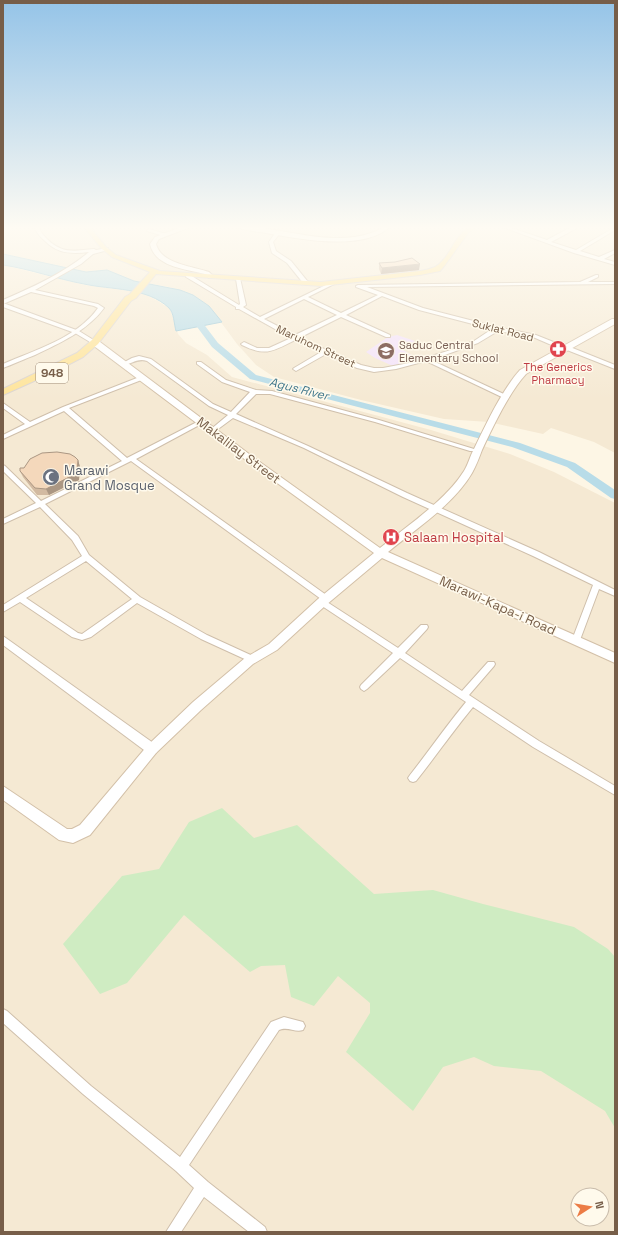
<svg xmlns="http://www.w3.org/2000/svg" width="618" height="1235" font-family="'Space Grotesk',sans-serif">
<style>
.residential{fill:#f5e9d3;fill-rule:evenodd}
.education{fill:#f3e2fa}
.green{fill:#cfecc2}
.water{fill:#b8dce8;stroke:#9ecada}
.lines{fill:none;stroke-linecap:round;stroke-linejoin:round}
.river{fill:#b8dce8;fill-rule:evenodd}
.minor-casing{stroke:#cfbfab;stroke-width:2}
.tertiary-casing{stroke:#cfbfab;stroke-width:2}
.secondary-casing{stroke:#d3c0a8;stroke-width:2}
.primary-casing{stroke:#dcd5d0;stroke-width:2}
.minor{fill:#fff;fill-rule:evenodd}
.tertiary{fill:#fff;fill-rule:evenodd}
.secondary{fill:#fff;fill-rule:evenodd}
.primary{fill:#fee49b;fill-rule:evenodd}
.wall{fill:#d2baa1}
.shaded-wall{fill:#ab9783}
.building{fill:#f4d8bb;stroke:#ab9783}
.labels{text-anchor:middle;stroke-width:3;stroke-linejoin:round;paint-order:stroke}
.far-street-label{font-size:11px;fill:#775e49;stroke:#fffaec}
.far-education-label{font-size:11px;fill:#785e54;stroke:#fffaec;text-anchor:start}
.far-health-label{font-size:11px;fill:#be3a42;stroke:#fffaec}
.shield{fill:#fffaec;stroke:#a08d7a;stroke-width:1}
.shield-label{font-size:12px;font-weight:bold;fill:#775e49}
.far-water-label{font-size:12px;font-style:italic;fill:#41788c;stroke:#fffaec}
.street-label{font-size:13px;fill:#775e49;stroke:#fffaec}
.worship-label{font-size:13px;fill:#5b616d;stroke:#fffaec;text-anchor:start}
.health-label{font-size:13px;fill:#be3a42;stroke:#fffaec;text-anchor:start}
</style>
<rect width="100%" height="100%" fill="#fdf6e5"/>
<g class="residential">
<path d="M3,226H615V453L594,442L551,428L543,434L489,422L444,419L361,400L274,377L256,365L237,344L209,306L193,295L169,287L134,281L107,270L86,272L3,254Z"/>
<path d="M3,265L85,285L130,291L144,294L158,301L170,309L178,334L186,343L207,355L232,377L431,430L510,454L554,472L615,503V1232H3ZM578,1195H602V1219H578Z"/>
</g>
<path class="education" d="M397,335L415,341L403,350L418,359L393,366L375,358L366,352L388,337Z"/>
<path class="green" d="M222,808L254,838L297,825L374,894L433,890L483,904L574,927L608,949L615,957V1128L605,1111L541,1071L494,1066L474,1057L443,1067L413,1111L346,1052L370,1013V1003L338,976L314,1006L291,997L285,965L261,966L250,972L184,915L127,983L100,994L63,944L122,876L159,869L189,822Z"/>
<path class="water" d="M3,254L86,272L107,270L134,281L180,290L193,295L209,306L222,322L176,331C174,324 174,313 169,308C147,287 111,290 84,284C57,279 30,269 3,265Z"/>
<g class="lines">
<path class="river" d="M190,309L193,310L218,343L256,375L520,443L575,463L615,490V499L611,498L567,467L512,447L250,379L212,347L186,312Z"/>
<g class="minor-casing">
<g id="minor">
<path d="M34,226H38C40,231 43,235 47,239C62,254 74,251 94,249L96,250L108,248V250L93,254L81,264L35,290L98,304L104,308C87,331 60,343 35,355C24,359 14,364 3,368V364C35,350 77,338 98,308L94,306L31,292L3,304V300C33,287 64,273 89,252C72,254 58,254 45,241C40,237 36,232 34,226Z"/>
<path d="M500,226H506L547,240L573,226H577V228L551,242L576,250L615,227V230L580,251L599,257L615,250V253L604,259L615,262V265L574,253Z"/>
<path d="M149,229L166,234V235L164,236L147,231V230Z"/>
<path d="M276,232L280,233L273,242L276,251L291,261L308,282V284H304L287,263L272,253L269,242Z"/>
<path d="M186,275H190L239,305L240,304L236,279L240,278L246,305L243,307L260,317L332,282H334V284L308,297L341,313L378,295L356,287V286L358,285L580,282L596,275H598V277L588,282H615V284L367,287L423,308L497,327L536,335L566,347H570L615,365V369L567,350H563L533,337L498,331L478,343L431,360L508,396L509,397L506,399L426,361L396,369L374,372L357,368L326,354L296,371L293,369L294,368L321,352L295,340C273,351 266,357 242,345L241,344L244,342L257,348H269L291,338L239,309H236V307L186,277ZM382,296L419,310L492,329L474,341L454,349L409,363L383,368H374L361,365L299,338L341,317L386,337H390V335L346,315ZM304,299L337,315L295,335L264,319Z"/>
<path d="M139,356L151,359L213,404L231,412L250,392L222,382L197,364V362H201L226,380L256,390L272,391L379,420L474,449V451H470L375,422L270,394H256L236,414L308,446L407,493L539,552L615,590V596L599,589L580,640L579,642H573L572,640L593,585L533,556L403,497L304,448L233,418L214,432H210V430L228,415L209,406L147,361C135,357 128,368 121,364L132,358Z"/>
<path d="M142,376L145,378L144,379L69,408L127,458L199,421H203V423L136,459L329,597L330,599L327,602L398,648L421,625H427L428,627L427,629L405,653L462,691L488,662H494L495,664L494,666L469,695L539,741L615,786V795L533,747L473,707C453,731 436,756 416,781L413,782L410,781L408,778L410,775C429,751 446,726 466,702L400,658L367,689L364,691L361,689L360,687L361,685L393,653L319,604L318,602L321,599L131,461L45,504L78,536L89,555L140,597L207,635L255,657L256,659L255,661H249L201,639L137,603L91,637L82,640L72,637L20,602L3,612V605L82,556L72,540L40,507L3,524V519L36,503L3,471V465L5,466L41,501L122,461L64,411L3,439V435L25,424L3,408V403L30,422L63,407ZM86,561L132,599L82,634L78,633L26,598Z"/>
<path d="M3,1009L7,1011L91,1086L180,1157L271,1022L284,1017L303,1022L305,1026L303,1030C295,1033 288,1026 279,1030L189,1165L208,1182L265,1227L267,1232H249L204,1197L181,1232H166L194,1188L176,1171L83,1094L3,1023Z"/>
</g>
</g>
<g class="tertiary-casing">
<g id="tertiary">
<path d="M3,303L79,331L100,344L95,345L75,333L3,307Z"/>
<path d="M3,636L156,745L158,749L156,753L152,754L148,753L3,645Z"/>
</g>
</g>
<g class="secondary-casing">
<g id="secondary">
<path d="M184,226H193L159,239L156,244C161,264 192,266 209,272L214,277L213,278H209L205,274C185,269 155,267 150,244L155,237Z"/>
<path d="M236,226C270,226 303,238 337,238C349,238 360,237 371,233C379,231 382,226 391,226C363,252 300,239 266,233C257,231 243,231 236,226Z"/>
<path d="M612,319H615V324L526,374C510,391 492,428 482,450C479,458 476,466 472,473C454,504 416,529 388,552L615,653V663L382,558L326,605L277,650L253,664L201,710L156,753L90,835L73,843L59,840L3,800V786L67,829H72L80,825L148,745L193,702L245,658L269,644L318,599L374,553L251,464L94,346V342H100L257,460L380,548C407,526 446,500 464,471C468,465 470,456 474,449C486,424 502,390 520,370Z"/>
</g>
</g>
<g class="primary-casing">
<path id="primary" d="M83,226H89L106,247L116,255L160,271L321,282L420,271C425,270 431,269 435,267C453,257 455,226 478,226L469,232L445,265L440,271L420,275L321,286L156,274L136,298L131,301L98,344L83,357L54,372L3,395V389L77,353L92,340L125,297L130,294L150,272L112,257L102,249Z"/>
</g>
<use href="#minor" class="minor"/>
<use href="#tertiary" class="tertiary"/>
<use href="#secondary" class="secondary"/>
<use href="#primary" class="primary"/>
</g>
<g class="wall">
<path d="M379,263L419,270L381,274L379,269Z"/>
<path d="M78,460L80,467L79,480L49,495H37L23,477L20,471L24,468Z"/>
</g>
<g class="shaded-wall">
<path d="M420,264L419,270L381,274L382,268Z"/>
<path d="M78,460L80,467L79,480L49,495L46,489Z"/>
</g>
<g class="building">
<path d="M412,258L420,264L382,268L379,263L395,262Z"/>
<path d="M57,452L70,454L75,457L78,460L77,473L46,489L35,488L20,471V468H24L30,459L42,453Z"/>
</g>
<linearGradient id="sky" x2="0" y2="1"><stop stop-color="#95c4e8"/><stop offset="0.57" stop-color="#fefbf3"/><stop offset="1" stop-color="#fefbf3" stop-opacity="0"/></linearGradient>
<rect width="618" height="399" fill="url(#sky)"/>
<defs>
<g id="pharmacy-disc" transform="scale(0.9)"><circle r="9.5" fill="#e0444e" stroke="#fffaec"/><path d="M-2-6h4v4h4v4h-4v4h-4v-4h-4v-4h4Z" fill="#fff"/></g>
<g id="school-disc" transform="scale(0.9)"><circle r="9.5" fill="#8d6e63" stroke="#fffaec"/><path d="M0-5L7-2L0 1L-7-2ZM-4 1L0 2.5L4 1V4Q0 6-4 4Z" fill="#fff"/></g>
<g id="mosque-disc" transform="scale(0.9)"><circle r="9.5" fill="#6b7280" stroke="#fffaec"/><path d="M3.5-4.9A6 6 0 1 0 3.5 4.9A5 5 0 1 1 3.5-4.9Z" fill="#fff"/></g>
<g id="hospital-disc" transform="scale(0.9)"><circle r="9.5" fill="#e0444e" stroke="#fffaec"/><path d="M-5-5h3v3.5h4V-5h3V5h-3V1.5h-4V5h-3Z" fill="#fff"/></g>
</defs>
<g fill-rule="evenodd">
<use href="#pharmacy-disc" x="558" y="349"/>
<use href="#school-disc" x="386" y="351"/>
<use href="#mosque-disc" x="51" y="477"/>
<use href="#hospital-disc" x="391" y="537"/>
</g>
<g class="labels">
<g class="far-street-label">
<text transform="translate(503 330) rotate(14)" y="4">Suklat Road</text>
<text transform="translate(316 346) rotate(25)" y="4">Maruhom Street</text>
</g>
<g class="far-education-label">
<text x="399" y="349">Saduc Central<tspan x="399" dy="13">Elementary School</tspan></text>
</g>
<g class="far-health-label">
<text x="558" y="371">The Generics<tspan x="558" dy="13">Pharmacy</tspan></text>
</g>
<rect class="shield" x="36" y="363" width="32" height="20" rx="3"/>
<g class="shield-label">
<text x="52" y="377">948</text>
</g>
<g class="far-water-label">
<text transform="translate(299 389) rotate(14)" y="4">Agus River</text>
</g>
<g class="street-label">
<text transform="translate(239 450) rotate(37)" y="5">Makalilay Street</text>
<text transform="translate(498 605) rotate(24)" y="5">Marawi-Kapa-i Road</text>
</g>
<g class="worship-label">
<text x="64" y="475">Marawi<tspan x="64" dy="15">Grand Mosque</tspan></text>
</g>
<g class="health-label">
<text x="404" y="542">Salaam Hospital</text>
</g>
</g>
<rect width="618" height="1235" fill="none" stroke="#775e49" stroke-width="8"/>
<g transform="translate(590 1207) rotate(78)"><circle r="19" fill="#fffaec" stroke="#c9bcab"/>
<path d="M0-3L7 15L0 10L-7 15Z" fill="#ec7c45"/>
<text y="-6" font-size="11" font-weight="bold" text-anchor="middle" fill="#775e49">N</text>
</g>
</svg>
